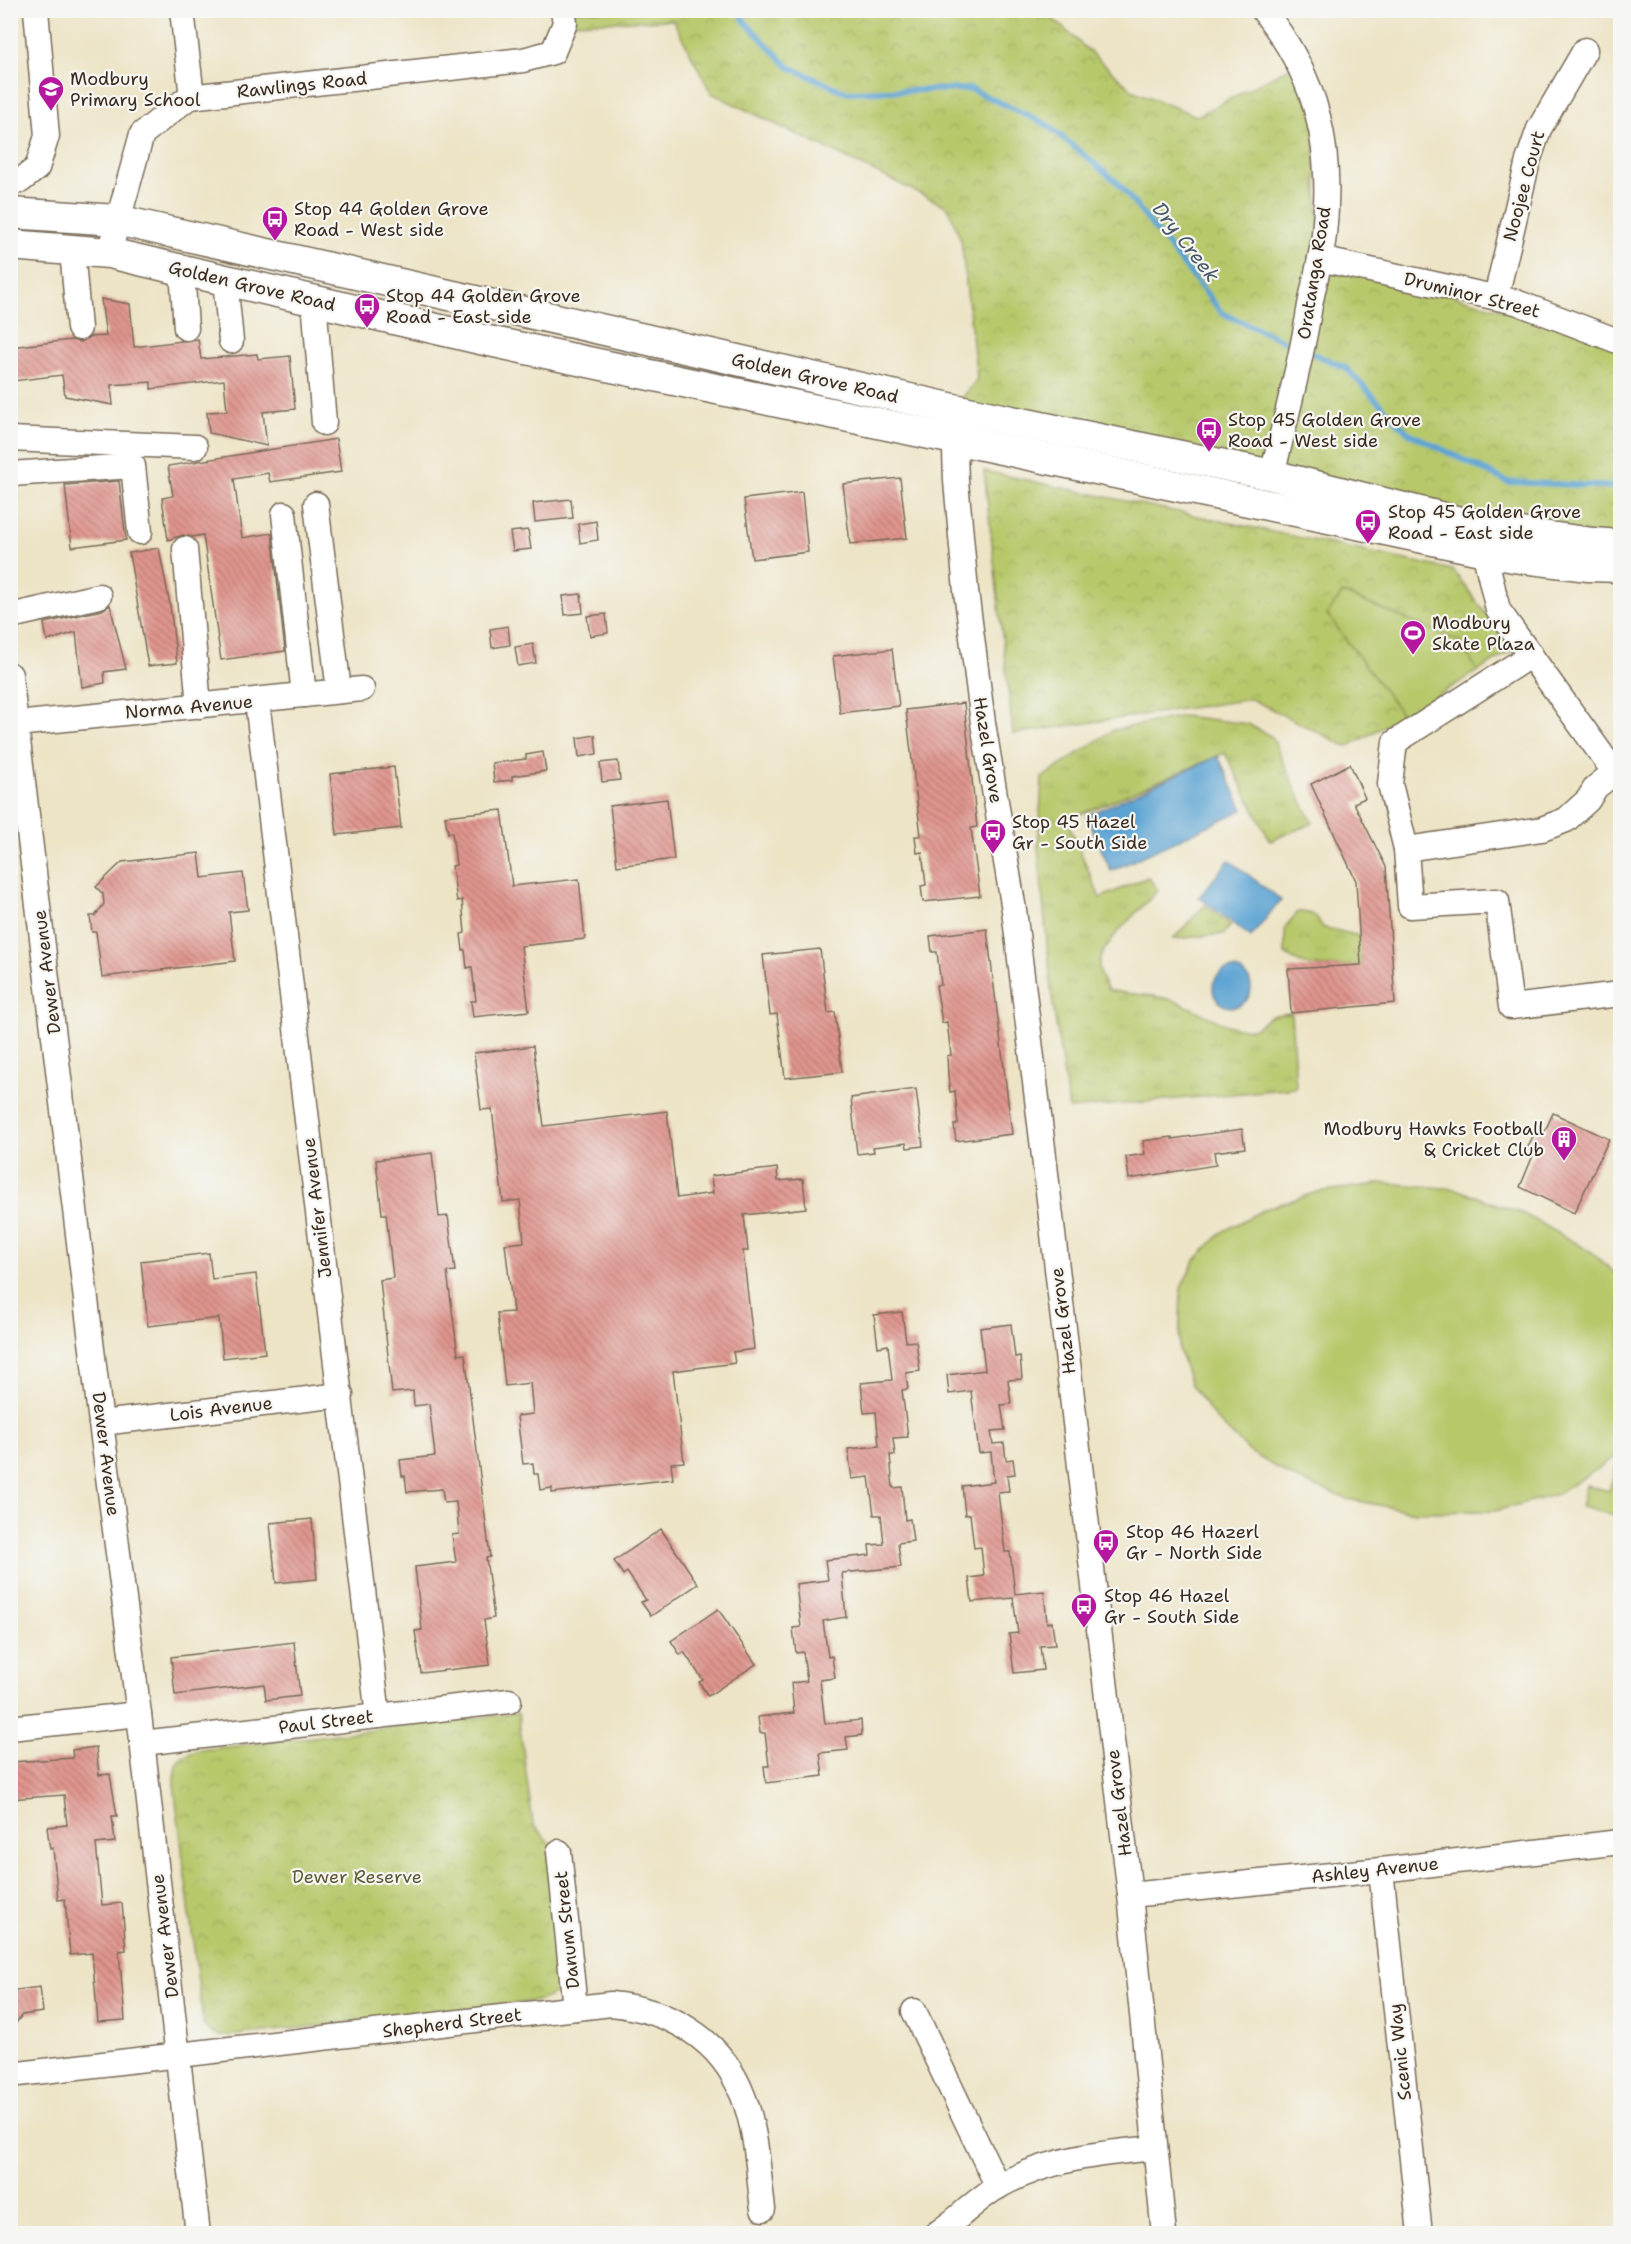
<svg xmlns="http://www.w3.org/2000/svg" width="1631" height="2244" font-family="'Shantell Sans',sans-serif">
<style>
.grass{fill:url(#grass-tufts);stroke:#797944;stroke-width:1.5}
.park{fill:url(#park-crowns);stroke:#797944;stroke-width:1.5}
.garden{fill:#b7c86a;stroke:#797944;stroke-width:1.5}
.water{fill:#5ba3d2;stroke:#4b6678;stroke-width:1.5}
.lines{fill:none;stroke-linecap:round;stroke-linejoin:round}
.stream{stroke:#5ba3d2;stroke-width:6}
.building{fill:url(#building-back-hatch)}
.minor-casing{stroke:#796b59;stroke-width:27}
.major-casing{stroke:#796b59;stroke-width:33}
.minor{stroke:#fff;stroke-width:24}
.major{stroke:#fff;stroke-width:30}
.labels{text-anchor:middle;stroke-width:4.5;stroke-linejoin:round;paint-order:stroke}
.poi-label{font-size:18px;fill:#3b2a1e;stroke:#f6f6f2;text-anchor:start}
.street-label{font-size:18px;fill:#3b2a1e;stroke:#f6f6f2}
.park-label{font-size:18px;fill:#605935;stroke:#f6f6f2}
.water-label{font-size:20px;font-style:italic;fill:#485a66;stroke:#f6f6f2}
</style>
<defs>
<pattern id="grass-tufts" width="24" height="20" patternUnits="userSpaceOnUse" patternTransform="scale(1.5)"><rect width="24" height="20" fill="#b7c86a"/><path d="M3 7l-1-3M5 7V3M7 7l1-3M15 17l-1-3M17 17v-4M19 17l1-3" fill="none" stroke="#9eac5b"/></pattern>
<pattern id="park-crowns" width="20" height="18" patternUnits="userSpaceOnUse" patternTransform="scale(1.5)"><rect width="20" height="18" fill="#b7c86a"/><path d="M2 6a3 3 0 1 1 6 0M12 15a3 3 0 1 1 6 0" fill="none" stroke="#9eac5b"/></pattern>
<pattern id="building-back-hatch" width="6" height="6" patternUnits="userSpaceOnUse" patternTransform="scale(1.5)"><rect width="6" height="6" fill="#df958e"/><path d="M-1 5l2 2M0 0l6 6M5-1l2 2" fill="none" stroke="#b67a73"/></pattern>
</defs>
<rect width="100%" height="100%" fill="#f6f6f2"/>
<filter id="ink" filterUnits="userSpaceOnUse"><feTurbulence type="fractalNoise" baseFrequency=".0167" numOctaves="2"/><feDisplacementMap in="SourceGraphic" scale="12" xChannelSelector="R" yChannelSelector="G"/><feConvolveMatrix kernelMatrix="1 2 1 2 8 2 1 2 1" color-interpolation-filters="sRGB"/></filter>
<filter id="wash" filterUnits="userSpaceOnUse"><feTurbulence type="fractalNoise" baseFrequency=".008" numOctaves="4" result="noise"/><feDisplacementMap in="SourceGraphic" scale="24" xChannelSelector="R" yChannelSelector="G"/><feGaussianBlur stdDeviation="1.35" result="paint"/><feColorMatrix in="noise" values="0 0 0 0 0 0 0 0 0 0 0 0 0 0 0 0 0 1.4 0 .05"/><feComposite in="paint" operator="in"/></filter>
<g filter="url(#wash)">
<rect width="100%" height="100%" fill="#ede4c6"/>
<g class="grass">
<path d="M1183,716L1248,724L1272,737L1295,788L1313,823L1270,841L1225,753L1067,820L1100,898L1148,877L1158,890C1143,907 1107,938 1100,959C1097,970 1102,980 1108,990C1130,996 1150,993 1171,1000C1196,1007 1218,1026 1244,1029C1259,1031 1262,1020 1272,1016C1278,1014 1285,1014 1291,1013L1296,1088L1069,1109L1052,998L1038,847L1042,778L1113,730Z"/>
<path d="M1205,905L1231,925L1224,934L1173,939Z"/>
<path d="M1298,912C1310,912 1318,914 1322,927L1360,936L1361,965C1335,966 1307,972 1285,954V927Z"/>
</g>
<g class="park">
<path d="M563,11H1044L1134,91L1197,116L1298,63L1313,97L1320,259L1620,342V545L954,409L977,379L961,240L948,207L711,93L673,20L565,23Z"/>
<path d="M984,471L1453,570L1513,650L1403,716L1347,747L1251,699L1013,734Z"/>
<path d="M518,1713L533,1824L552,1846L563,1977C559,1991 553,1997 538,2001L228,2036C215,2037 210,2034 203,2023L174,1784C174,1760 178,1756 201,1750Z"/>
</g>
<g class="garden">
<path d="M1343,593L1459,641L1478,671L1403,716L1327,614Z"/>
<path d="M1385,1183L1456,1189L1526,1215L1590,1251L1620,1278V1455L1557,1494L1495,1511L1415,1512L1347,1499L1292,1477L1250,1452L1216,1419L1191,1385L1179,1350L1181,1288L1195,1260L1222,1232L1265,1209L1317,1192Z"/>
<path d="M1616,1466L1620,1467V1517L1581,1507L1586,1485L1609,1491Z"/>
</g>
<g class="water">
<path d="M1218,756L1243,810L1111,871L1086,816Z"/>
<path d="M1229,860L1281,900L1251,937L1199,897Z"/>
<circle cx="1232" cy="988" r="19"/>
</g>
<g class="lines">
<g class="stream">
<path d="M739,10L745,22L789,67L845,92L971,89L1046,124L1118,183L1222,313L1297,347"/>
<path d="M1307,351L1346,368L1407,432L1508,482L1620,487"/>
</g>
</g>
<g id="blocks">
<g class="building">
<path d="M101,299L130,304L134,347L198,339L201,359L257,354L258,359L290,356L295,409L263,412L267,446L209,433L207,412L227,411L224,380L151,389V382L111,385L113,405L65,396L62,375L13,381L10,347L71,340L81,342L89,337L106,336Z"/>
<path d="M336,439L341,472L270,482L268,473L234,479L242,538L272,533L285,651L221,660L203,535L192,537L183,535L168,540L162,498L173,496L168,466Z"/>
<path d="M900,478L907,538L850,544L843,484Z"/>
<path d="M119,481L126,540L72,547L65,485Z"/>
<path d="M802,492L808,552L752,559L744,499Z"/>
<path d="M571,499L573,518L535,522L533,503Z"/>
<path d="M596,521L598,540L580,543L578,524Z"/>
<path d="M528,530L531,549L513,551L510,532Z"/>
<path d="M159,548L170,605L177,663L148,666L129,553Z"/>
<path d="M581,594L583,613L565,615L563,596Z"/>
<path d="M110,605L126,669L104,672L105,683L82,687L76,632L47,641L44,623L102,610Z"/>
<path d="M606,614L608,633L590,636L587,616Z"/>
<path d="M508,626L510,645L492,648L490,629Z"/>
<path d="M533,644L536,663L518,666L515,647Z"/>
<path d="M892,649L899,706L840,713L833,656Z"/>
<path d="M964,703L977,827L971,828L980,896L923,902L921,886L926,885L922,852L917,853L915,836H921L906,710Z"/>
<path d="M595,735L597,754L579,757L577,738Z"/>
<path d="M543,752L546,771L512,776V780L494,782L492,763L526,759V755Z"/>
<path d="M618,761L620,780L602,782L600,763Z"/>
<path d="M1350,764L1365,798L1354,803L1386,867L1395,1003L1291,1013L1288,969L1361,965L1356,881L1311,784Z"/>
<path d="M394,767L401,828L337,835L330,774Z"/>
<path d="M667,799L674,859L617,866L610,806Z"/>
<path d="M502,810L512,886L579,879L585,939L521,946L529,1011L473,1017L471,1001H476L472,967L467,968L465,950H463L461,934L465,933L462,900L457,901L452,866L456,865L452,832L448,833L445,816Z"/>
<path d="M199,853L202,878L243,873L248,910L229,912L235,961L102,977L96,932H92L90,916H95L104,904L103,894L96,887L122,862Z"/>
<path d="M987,929L1012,1134L956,1141L954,1125L958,1124L955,1091L950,1092L948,1075L947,1056L951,1055L947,1022L942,1023L936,985H941L937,952H932L930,936Z"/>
<path d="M820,949L828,1013L835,1012L842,1072L785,1078L777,1014L770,1015L763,955Z"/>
<path d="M533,1046L544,1126L667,1111L677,1198L713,1193L711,1176L777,1168L778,1181L803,1179L806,1208L744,1215L748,1251H743L754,1349L733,1352L735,1363L673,1371L684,1462L671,1463L673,1479L552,1493V1488L540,1490L538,1474H534L533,1463L523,1464L517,1416L533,1414L530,1383L505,1386L497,1313L513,1312L505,1244L524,1242L520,1200L503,1202L492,1109L481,1110L474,1053Z"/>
<path d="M916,1089L923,1146L907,1148L906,1143L873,1147L874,1152L857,1154L851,1098Z"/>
<path d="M1553,1113L1609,1139L1574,1213L1520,1187L1534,1153L1527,1149L1536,1130L1544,1133Z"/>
<path d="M1242,1129L1245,1148L1214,1152L1216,1165L1129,1179L1126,1157L1145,1154L1143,1141L1172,1137V1139Z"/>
<path d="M432,1153L439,1217L448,1216L455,1271L447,1272L458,1355L465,1354L490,1557L486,1558L494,1618L484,1620L490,1665L421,1673L415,1631L422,1630L415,1567L456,1562L452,1535L459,1534L456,1502L444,1503L442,1489L407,1492L405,1476H402L400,1460L435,1456L429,1404L414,1406L413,1391L392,1393L380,1280L393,1278L386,1214H382L376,1160Z"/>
<path d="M209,1253L212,1279L256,1274L265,1353L223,1358L219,1318L148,1326L141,1261Z"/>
<path d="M902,1312L906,1342L916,1341L920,1371L906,1373L908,1389L902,1390L908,1437L893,1438L895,1455H890L893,1488L902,1487L905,1520L910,1519L913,1541L898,1543L901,1567L842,1573L846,1617L823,1621L828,1657L832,1656L835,1678L820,1680L825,1724L861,1720L862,1735L846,1737L848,1750L820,1753L823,1776L766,1783L764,1766H769L765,1733H760L758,1717L794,1713L791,1683L807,1681L803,1652L796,1653L793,1628L801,1627L796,1584L828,1580L825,1560L870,1555L869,1545L884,1544L881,1515H874L869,1477L852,1479L848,1449L879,1446L876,1412L864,1413L861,1383L892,1380L888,1345L878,1347L874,1315Z"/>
<path d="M1011,1324L1015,1357L1020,1356L1022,1379L1008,1380L1011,1404L1001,1405L1005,1430L991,1431L993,1444L1004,1443L1006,1460L1013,1459L1015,1474L1007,1475L1009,1491L998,1492L1005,1552H1010L1015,1594L1044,1591L1047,1623L1052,1622L1055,1645L1040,1646L1043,1670L1014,1673L1009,1634L1018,1633L1013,1598L972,1602L969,1578L984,1576L981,1547L974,1548L970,1514L965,1515L962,1486L994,1482L991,1452L979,1453L971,1391L949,1394L947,1375L985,1370L980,1328Z"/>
<path d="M312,1519L317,1579L276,1583L270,1523Z"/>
<path d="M661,1529L698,1584L651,1616L641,1602L646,1600L627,1572L623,1575L614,1561Z"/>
<path d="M718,1609L756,1664L708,1696L699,1682L703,1680L684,1652L680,1655L671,1641Z"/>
<path d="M294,1642L300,1696L266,1700L264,1684L175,1695L171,1657Z"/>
<path d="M96,1747L99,1775L110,1774L117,1816H112L115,1842L96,1844L102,1905L122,1903L126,1950L119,1951L125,2020L98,2022L92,1953L70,1955L65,1899L58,1900L53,1848L50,1849L47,1827L67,1825L64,1795L10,1799V1762L73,1758L72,1750Z"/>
<path d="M40,1987L43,2012L22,2015L10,2031V1991Z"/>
</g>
</g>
</g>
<g filter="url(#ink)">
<use href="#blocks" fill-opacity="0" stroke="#796b59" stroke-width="1.5"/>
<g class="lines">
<g class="minor-casing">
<g id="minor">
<path d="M182,10L192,97"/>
<path d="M1263,10C1319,80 1333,148 1324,235C1321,261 1313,286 1309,311C1300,366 1285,421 1272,475"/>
<path d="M10,182L20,181L37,168L47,136L36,10"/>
<path d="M72,250L79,328"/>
<path d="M109,253L142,134L189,97L523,60L553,52L565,23L563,10"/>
<path d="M1320,259L1516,302L1620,342"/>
<path d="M182,270L186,328"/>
<path d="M225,280L231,341"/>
<path d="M1496,297L1528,161L1539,129L1585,50"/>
<path d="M314,300L324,423"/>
<path d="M954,422L956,481L966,591L983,723L1014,910L1043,1148L1130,1895L1164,2234"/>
<path d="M10,439L195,447"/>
<path d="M10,474L133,466L140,532"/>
<path d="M316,504L339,691"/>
<path d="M284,514L304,695"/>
<path d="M1484,536V550L1498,610L1620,780"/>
<path d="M185,549L199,706"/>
<path d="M10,616L99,596"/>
<path d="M1531,655L1395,742L1390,784L1406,849L1410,906L1497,901L1511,1007L1620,994"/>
<path d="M10,675L100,1415L139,1714L198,2234"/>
<path d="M257,701L378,1716"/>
<path d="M16,724L362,689"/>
<path d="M1406,849L1542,829L1566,820L1588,800L1596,787L1615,772"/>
<path d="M101,1423L341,1395"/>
<path d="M10,1728L139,1714"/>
<path d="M142,1743L509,1701"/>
<path d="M559,1852L575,2008"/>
<path d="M1381,1870L1420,2234"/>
<path d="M1130,1895L1381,1870L1620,1842"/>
<path d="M914,2011L998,2187"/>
<path d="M10,2075L611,2004C669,2010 721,2038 743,2096C757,2131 758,2172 763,2209"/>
<path d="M936,2234C958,2220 976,2199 999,2186C1048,2159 1100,2153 1155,2148"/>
</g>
</g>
<g class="major-casing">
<g id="major">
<path d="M10,213L117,220L954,409L1272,475L1484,528L1593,543L1620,545"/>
<path d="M10,245L109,253L484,340L1514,557L1589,566L1620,567"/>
</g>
</g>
<use href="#minor" class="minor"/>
<use href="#major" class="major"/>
</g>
</g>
<defs>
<g id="school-pin" transform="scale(1.35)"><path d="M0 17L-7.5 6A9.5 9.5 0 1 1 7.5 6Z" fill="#b5179e" stroke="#f6f6f2"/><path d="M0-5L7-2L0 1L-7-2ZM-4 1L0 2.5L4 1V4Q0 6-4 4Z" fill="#fff"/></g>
<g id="bus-pin" transform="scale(1.35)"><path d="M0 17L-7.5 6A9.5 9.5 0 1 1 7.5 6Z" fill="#b5179e" stroke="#f6f6f2"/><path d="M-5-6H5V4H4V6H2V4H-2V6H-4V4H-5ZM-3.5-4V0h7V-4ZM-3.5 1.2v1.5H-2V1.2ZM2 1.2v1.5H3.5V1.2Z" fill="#fff"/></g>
<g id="stadium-pin" transform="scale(1.35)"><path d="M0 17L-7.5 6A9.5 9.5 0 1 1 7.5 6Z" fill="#b5179e" stroke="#f6f6f2"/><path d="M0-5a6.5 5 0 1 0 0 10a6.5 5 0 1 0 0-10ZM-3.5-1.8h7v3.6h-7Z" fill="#fff"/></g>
<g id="building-pin" transform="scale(1.35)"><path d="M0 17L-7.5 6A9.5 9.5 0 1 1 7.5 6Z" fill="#b5179e" stroke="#f6f6f2"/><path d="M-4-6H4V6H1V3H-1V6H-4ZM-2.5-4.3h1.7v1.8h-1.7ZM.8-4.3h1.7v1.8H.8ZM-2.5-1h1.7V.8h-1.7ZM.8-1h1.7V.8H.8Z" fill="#fff"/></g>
</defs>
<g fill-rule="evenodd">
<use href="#school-pin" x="51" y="89"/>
<use href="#bus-pin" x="275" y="219"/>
<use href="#bus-pin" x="367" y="306"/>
<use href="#bus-pin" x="1209" y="430"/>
<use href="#bus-pin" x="1368" y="522"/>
<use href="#stadium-pin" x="1413" y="633"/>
<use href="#bus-pin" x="993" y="832"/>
<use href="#building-pin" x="1564" y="1139"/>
<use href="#bus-pin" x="1106" y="1542"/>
<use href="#bus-pin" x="1084" y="1606"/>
</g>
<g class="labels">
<g class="poi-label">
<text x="70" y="85">Modbury<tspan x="70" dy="21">Primary School</tspan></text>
<text x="294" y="215">Stop 44 Golden Grove<tspan x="294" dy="21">Road - West side</tspan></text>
<text x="386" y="302">Stop 44 Golden Grove<tspan x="386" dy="21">Road - East side</tspan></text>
<text x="1228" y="426">Stop 45 Golden Grove<tspan x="1228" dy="21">Road - West side</tspan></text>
<text x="1388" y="518">Stop 45 Golden Grove<tspan x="1388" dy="21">Road - East side</tspan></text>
<text x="1432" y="629">Modbury<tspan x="1432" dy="21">Skate Plaza</tspan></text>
<text x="1012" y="828">Stop 45 Hazel<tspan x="1012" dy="21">Gr - South Side</tspan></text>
<text x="1544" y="1135" text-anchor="end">Modbury Hawks Football<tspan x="1544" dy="21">&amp; Cricket Club</tspan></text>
<text x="1126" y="1538">Stop 46 Hazerl<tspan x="1126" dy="21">Gr - North Side</tspan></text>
<text x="1104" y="1602">Stop 46 Hazel<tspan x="1104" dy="21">Gr - South Side</tspan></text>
</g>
<g class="street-label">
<text transform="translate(302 85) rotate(-6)" y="6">Rawlings Road</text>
<text transform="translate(1524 186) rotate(-75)" y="6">Noojee Court</text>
<text transform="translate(1314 273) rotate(-81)" y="6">Oratanga Road</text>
<text transform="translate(252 286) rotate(13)" y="6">Golden Grove Road</text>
<text transform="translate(1472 295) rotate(14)" y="6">Druminor Street</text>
<text transform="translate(815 378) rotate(13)" y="6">Golden Grove Road</text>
<text transform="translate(189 707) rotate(-5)" y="6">Norma Avenue</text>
<text transform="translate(988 750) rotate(81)" y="6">Hazel Grove</text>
<text transform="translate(47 972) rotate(-97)" y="6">Dewer Avenue</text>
<text transform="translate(317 1208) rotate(-97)" y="6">Jennifer Avenue</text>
<text transform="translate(1063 1321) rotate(-97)" y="6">Hazel Grove</text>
<text transform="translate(221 1409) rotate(-7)" y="6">Lois Avenue</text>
<text transform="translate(106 1454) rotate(83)" y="6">Dewer Avenue</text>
<text transform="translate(326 1722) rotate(-7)" y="6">Paul Street</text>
<text transform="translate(1119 1803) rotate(-97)" y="6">Hazel Grove</text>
<text transform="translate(1375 1870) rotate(-6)" y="6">Ashley Avenue</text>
<text transform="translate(567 1930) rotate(-96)" y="6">Danum Street</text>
<text transform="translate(165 1936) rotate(-97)" y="6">Dewer Avenue</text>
<text transform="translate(452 2023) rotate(-7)" y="6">Shepherd Street</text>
<text transform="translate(1400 2052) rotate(-96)" y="6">Scenic Way</text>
</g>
<g class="park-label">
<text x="357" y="1883">Dewer Reserve</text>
</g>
<g class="water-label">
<text transform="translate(1186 242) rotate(52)" y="7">Dry Creek</text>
</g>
</g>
<rect width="1631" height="2244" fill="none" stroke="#f6f6f2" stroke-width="36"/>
</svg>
